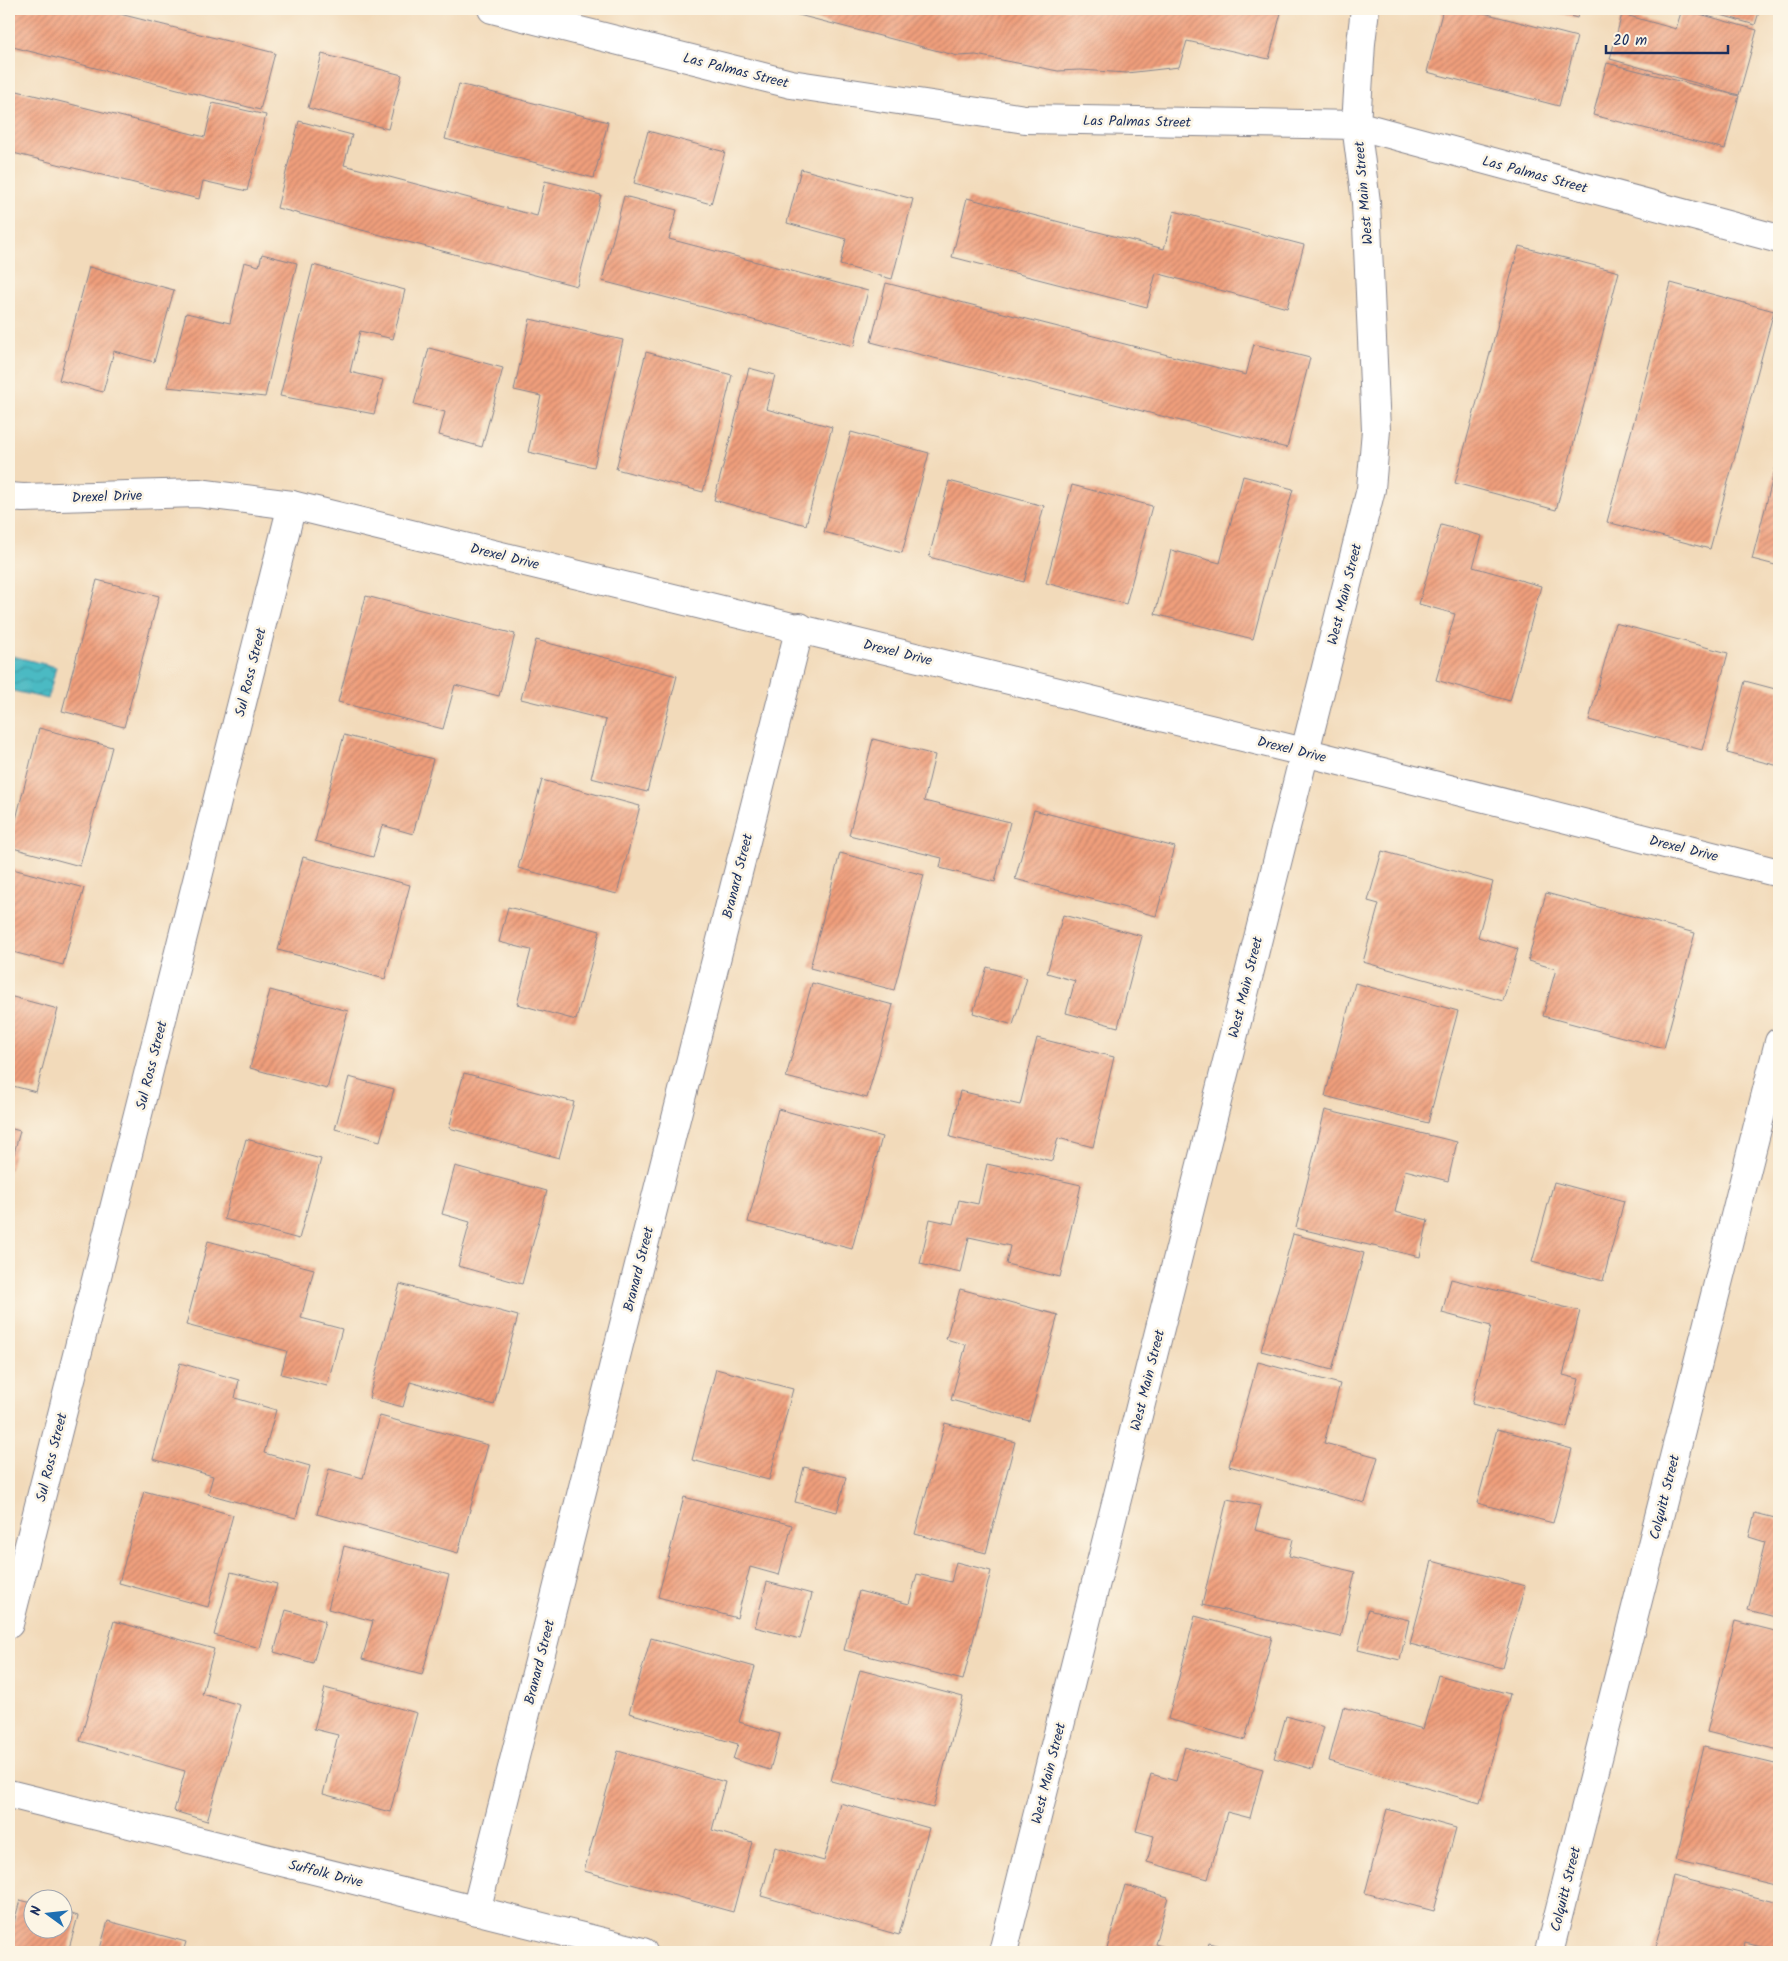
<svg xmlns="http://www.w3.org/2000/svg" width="1788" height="1961" font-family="Kalam,sans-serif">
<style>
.water{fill:url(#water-waves);stroke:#337490}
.building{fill:url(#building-hatch)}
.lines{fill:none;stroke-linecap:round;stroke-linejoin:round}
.minor-casing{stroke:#86848c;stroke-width:30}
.minor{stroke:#fff;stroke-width:28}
.labels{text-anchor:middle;stroke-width:5;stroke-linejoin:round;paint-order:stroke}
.street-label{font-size:14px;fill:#1b2f5e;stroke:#fcf5e5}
</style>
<defs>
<pattern id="water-waves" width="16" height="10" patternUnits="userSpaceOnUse" patternTransform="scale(1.25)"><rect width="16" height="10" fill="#4bbac3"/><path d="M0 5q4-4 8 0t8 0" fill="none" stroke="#3e98a2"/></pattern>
<pattern id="building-hatch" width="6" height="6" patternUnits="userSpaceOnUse" patternTransform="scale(1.25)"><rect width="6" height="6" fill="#f09f7c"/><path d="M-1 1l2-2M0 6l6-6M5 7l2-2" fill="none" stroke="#c28269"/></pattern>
</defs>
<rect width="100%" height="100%" fill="#fcf5e5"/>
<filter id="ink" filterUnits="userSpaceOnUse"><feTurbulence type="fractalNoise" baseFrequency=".02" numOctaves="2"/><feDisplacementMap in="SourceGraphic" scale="10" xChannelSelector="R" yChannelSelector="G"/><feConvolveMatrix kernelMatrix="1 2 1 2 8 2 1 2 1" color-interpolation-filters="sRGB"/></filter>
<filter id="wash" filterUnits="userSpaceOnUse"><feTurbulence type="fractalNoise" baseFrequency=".0096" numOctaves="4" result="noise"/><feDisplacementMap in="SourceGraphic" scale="20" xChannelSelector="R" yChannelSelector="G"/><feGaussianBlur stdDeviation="1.12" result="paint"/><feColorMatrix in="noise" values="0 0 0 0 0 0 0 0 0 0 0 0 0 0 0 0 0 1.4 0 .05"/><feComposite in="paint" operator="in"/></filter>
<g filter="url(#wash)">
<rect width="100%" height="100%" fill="#f2daba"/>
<path class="water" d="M9,655L56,667L48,699L9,690Z"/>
<g id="blocks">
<g class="building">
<path d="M9,9H100L275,53L260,110L9,46Z"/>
<path d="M784,9H1282L1269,59L1187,41L1179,67L1127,73L1080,70L1058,71L976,55L958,56L783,11Z"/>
<path d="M1443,9H1468L1577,37L1559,106L1427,72Z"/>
<path d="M1545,9H1580L1577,18Z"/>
<path d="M1682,9L1757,30L1739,95L1610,59L1622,14L1676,29Z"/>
<path d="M1701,9H1760L1755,25Z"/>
<path d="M322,54L402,75L388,129L308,108Z"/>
<path d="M1607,63L1739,96L1725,149L1593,115Z"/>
<path d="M459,84L608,122L594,178L445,139Z"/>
<path d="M9,89L205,137L213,103L266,115L247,191L203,181L199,199L9,152Z"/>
<path d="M299,121L352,135L344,165L537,216L545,181L601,195L577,286L277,208Z"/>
<path d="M648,131L725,152L711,204L634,183Z"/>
<path d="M801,169L913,199L892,279L840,265L846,239L787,223Z"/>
<path d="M624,196L677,210L669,239L868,291L854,346L602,281Z"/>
<path d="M967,198L1164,249L1174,211L1304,245L1287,308L1156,273L1147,307L952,257Z"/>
<path d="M1519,246L1619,272L1556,510L1455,483Z"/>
<path d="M262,254L297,263L265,397L167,387L186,313L230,323L244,262L259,266Z"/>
<path d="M313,265L405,290L393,339L360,331L350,372L383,380L374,414L280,396Z"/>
<path d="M89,267L174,290L154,362L114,351L103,392L59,380Z"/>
<path d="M886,283L1246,375L1254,344L1310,358L1287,448L871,342Z"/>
<path d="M1671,283L1774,311L1710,549L1607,522Z"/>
<path d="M530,319L623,340L594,467L528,452L541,396L514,390Z"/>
<path d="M429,348L503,368L482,447L439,435L445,412L414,404Z"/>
<path d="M646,352L732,375L703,492L616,469Z"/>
<path d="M749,368L775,375L766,409L832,427L806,525L714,500Z"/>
<path d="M851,432L929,453L902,553L824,532Z"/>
<path d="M1779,454V566L1752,559Z"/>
<path d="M1243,476L1293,489L1253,639L1155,614L1171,550L1220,563Z"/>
<path d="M949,481L1044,506L1024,582L929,557Z"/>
<path d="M1072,485L1152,506L1126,604L1046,583Z"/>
<path d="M1441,525L1482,536L1473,567L1541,586L1510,701L1436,680L1455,614L1419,604Z"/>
<path d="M97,580L159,596L124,727L62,711Z"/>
<path d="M366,596L515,634L499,696L455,685L443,729L338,702Z"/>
<path d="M1615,623L1728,653L1702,750L1589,720Z"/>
<path d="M536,640L677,676L647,792L591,778L606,720L521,699Z"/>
<path d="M1745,681L1779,690V766L1727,753Z"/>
<path d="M39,728L112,747L80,866L9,847Z"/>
<path d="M344,735L433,759L413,834L382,825L373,857L315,841Z"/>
<path d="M873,739L935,755L924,801L1010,822L995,882L940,868L942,858L849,835Z"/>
<path d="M542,780L640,806L617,894L518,868Z"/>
<path d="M1034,810L1175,847L1156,916L1015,879Z"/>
<path d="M1382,851L1493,882L1478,937L1518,949L1503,1001L1363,962L1379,904L1368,901Z"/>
<path d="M840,853L924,875L894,990L810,968Z"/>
<path d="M303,857L410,885L385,979L278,950Z"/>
<path d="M9,868L84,888L63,965L9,951Z"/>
<path d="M1546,893L1695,933L1664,1048L1543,1016L1556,969L1528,961Z"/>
<path d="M508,907L600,931L576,1020L517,1004L531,950L499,942Z"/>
<path d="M1063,915L1142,936L1118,1027L1066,1013L1075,981L1047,973Z"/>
<path d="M987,967L1027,978L1013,1025L973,1013Z"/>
<path d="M812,983L893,1005L867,1098L786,1077Z"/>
<path d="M1355,983L1458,1011L1428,1123L1325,1096Z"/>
<path d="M270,990L348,1011L327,1089L250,1068Z"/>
<path d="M9,996L58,1009L36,1092L9,1085Z"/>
<path d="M1037,1038L1114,1057L1093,1147L1058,1138L1052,1161L950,1137L960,1091L1020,1105Z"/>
<path d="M464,1073L574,1102L559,1158L449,1128Z"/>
<path d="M349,1077L394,1089L380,1141L335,1129Z"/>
<path d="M778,1109L882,1137L852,1249L748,1222Z"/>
<path d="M1325,1110L1457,1142L1448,1181L1405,1170L1395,1212L1428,1220L1420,1257L1296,1228Z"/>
<path d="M9,1128L20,1131L9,1172Z"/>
<path d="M246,1139L321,1159L299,1239L224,1219Z"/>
<path d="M987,1164L1081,1185L1060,1277L1006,1264L1010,1246L969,1237L961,1273L920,1264L930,1219L953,1224L959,1200L978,1204Z"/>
<path d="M455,1166L547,1191L522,1284L458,1266L470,1222L442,1214Z"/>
<path d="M1554,1182L1624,1201L1603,1281L1532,1262Z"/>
<path d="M1293,1234L1364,1253L1332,1370L1261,1351Z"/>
<path d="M208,1241L314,1269L301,1318L342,1329L327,1386L281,1374L287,1351L186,1325Z"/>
<path d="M1451,1279L1580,1311L1563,1375L1579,1379L1567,1428L1472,1404L1491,1326L1442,1313Z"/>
<path d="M400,1284L518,1316L494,1405L410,1382L403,1407L369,1398Z"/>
<path d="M960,1289L1058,1315L1029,1421L951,1400L966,1345L946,1339Z"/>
<path d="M1258,1362L1340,1384L1324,1443L1378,1457L1365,1503L1229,1466Z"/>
<path d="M180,1363L239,1380L235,1398L276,1410L264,1453L310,1466L296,1518L208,1494L213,1476L153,1459Z"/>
<path d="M716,1369L793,1389L769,1480L692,1460Z"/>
<path d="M380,1416L488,1445L458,1553L317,1514L329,1469L363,1478Z"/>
<path d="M945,1423L1015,1442L986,1553L915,1534Z"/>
<path d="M1497,1429L1572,1449L1553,1523L1477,1503Z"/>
<path d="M804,1467L846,1477L837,1512L795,1502Z"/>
<path d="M144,1491L233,1515L208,1607L119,1583Z"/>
<path d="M684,1497L792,1525L779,1575L750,1567L737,1618L658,1597Z"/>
<path d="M1227,1499L1261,1506L1255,1530L1293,1539L1289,1556L1355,1572L1341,1637L1202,1605Z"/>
<path d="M1755,1513L1779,1519V1618L1748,1610L1765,1542L1749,1537Z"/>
<path d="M344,1546L449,1575L422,1675L362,1659L373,1621L328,1609Z"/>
<path d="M1432,1561L1525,1586L1502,1668L1410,1644Z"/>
<path d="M956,1562L991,1571L963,1680L844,1650L859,1591L909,1604L917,1574L951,1582Z"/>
<path d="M231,1572L277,1584L260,1648L214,1635Z"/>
<path d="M767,1582L812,1594L800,1639L755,1627Z"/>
<path d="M286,1610L325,1621L313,1663L274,1652Z"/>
<path d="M1368,1610L1409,1620L1400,1660L1358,1650Z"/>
<path d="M1195,1616L1272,1637L1245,1740L1168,1719Z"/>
<path d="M114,1621L214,1649L202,1694L240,1705L207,1821L174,1811L185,1771L80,1741Z"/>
<path d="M1735,1621L1779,1632V1750L1707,1732Z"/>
<path d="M651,1638L755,1667L739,1722L780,1734L770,1770L733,1759L738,1744L629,1713Z"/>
<path d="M860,1670L963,1697L933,1808L831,1781Z"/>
<path d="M1438,1675L1510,1694L1480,1803L1329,1761L1343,1707L1423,1729Z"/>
<path d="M325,1688L417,1713L390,1812L323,1794L338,1735L314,1729Z"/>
<path d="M1286,1716L1324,1727L1312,1769L1274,1758Z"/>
<path d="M1185,1747L1263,1769L1250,1818L1227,1812L1208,1879L1147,1862L1154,1836L1136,1831L1151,1774L1176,1781Z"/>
<path d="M1704,1747L1779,1765V1885L1676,1860Z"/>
<path d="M618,1751L725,1782L712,1830L752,1842L733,1912L584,1871Z"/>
<path d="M840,1803L929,1828L899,1935L761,1896L775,1847L824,1861Z"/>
<path d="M1387,1809L1456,1828L1434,1911L1365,1893Z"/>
<path d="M1673,1876L1779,1903V1951L1745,1943L1743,1952H1654Z"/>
<path d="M1125,1885L1168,1897L1155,1944L1182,1952H1106Z"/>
<path d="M20,1900L32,1903V1928H62V1911L78,1916L68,1952H9V1929L12,1930Z"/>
<path d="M108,1921L186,1942L183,1952H99Z"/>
<path d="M1209,1943L1240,1952H1206Z"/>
</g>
</g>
</g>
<g filter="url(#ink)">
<use href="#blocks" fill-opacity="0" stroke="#86848c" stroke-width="1"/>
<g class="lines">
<g class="minor-casing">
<g id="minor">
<path d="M492,9L791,84L1025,119L1356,125L1779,239"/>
<path d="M9,497L23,498L198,493L292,505L1304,752L1779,873"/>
<path d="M9,1624L292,505"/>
<path d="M9,1794L643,1952"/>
<path d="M476,1911L800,627"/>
<path d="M1003,1952L1371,489L1376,430L1366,202L1356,125L1361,43L1365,9"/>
<path d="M1549,1952L1779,1042"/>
</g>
</g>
<use href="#minor" class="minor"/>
</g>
</g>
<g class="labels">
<g class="street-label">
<text transform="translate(736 70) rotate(14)" y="5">Las Palmas Street</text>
<text transform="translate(1137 121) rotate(1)" y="5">Las Palmas Street</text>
<text transform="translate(1535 174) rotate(15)" y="5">Las Palmas Street</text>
<text transform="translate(1363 193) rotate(-95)" y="5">West Main Street</text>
<text transform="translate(107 496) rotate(-2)" y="5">Drexel Drive</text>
<text transform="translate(505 556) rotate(14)" y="5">Drexel Drive</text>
<text transform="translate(1344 594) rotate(-76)" y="5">West Main Street</text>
<text transform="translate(898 652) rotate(14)" y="5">Drexel Drive</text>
<text transform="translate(250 672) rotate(-76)" y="5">Sul Ross Street</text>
<text transform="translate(1292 749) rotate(14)" y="5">Drexel Drive</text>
<text transform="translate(1684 848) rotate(14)" y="5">Drexel Drive</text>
<text transform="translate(737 876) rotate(-76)" y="5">Branard Street</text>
<text transform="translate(1245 987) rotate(-76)" y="5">West Main Street</text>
<text transform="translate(151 1065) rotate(-76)" y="5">Sul Ross Street</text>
<text transform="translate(638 1269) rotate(-76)" y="5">Branard Street</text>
<text transform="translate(1147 1380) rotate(-76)" y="5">West Main Street</text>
<text transform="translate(51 1457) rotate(-76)" y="5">Sul Ross Street</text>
<text transform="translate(1664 1497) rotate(-76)" y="5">Colquitt Street</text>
<text transform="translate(539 1662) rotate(-76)" y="5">Branard Street</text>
<text transform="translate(1048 1773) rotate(-76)" y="5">West Main Street</text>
<text transform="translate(326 1873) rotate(14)" y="5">Suffolk Drive</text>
<text transform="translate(1565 1889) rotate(-76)" y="5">Colquitt Street</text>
</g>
</g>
<rect width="1788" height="1961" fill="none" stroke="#fcf5e5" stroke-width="30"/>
<g transform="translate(48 1914) rotate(285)"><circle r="24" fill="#fcf5e5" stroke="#a2a6af"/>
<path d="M0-4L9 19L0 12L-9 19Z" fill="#1f6fb2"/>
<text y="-8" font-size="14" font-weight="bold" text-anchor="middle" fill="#1b2f5e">N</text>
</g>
<path d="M1606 45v8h122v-8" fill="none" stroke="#1b2f5e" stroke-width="2.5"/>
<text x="1613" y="45" font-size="15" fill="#1b2f5e" stroke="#fcf5e5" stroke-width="4" paint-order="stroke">20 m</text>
</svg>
